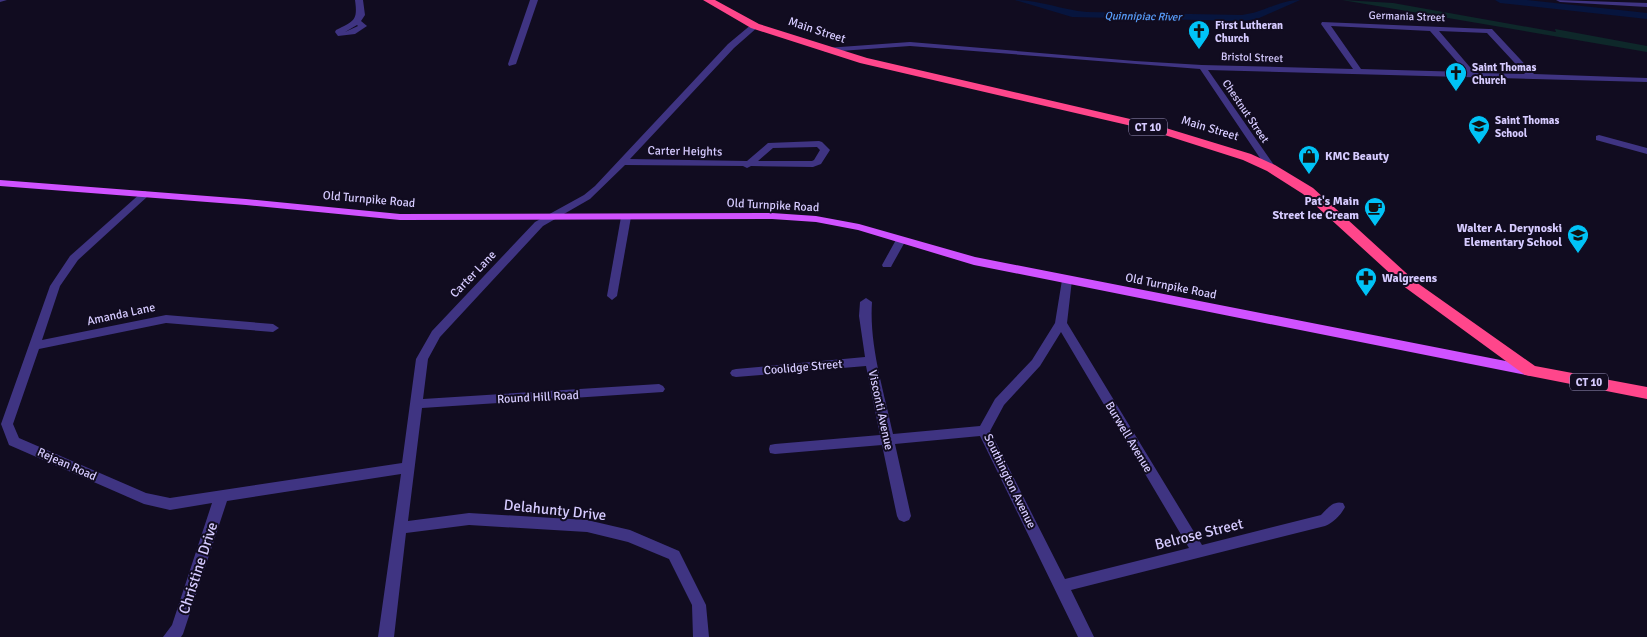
<svg xmlns="http://www.w3.org/2000/svg" width="1647" height="637" font-family="Signika,sans-serif">
<style>
.green{fill:#0e282a}
.lines{fill:none;stroke-linecap:round;stroke-linejoin:round}
.river{fill:#07153e;fill-rule:evenodd}
.minor{fill:#3f3482;fill-rule:evenodd}
.major{fill:#d052ff;fill-rule:evenodd}
.highway{fill:#ff468b;fill-rule:evenodd}
.labels{text-anchor:middle;stroke-width:4;stroke-linejoin:round;paint-order:stroke}
.far-water-label{font-size:11px;font-style:italic;fill:#59a0ff;stroke:#110c20}
.far-street-label{font-size:11px;fill:#d6cbff;stroke:#110c20}
.far-poi-label{font-size:11px;font-weight:bold;fill:#d6cbff;stroke:#110c20;text-anchor:start}
.shield{fill:#110c20;stroke:#9b92bc;stroke-width:1}
.shield-label{font-size:11px;font-weight:bold;fill:#d6cbff}
.street-label{font-size:12px;fill:#d6cbff;stroke:#110c20}
.poi-label{font-size:12px;font-weight:bold;fill:#d6cbff;stroke:#110c20;text-anchor:start}
.near-street-label{font-size:15px;fill:#d6cbff;stroke:#110c20}
</style>
<rect width="100%" height="100%" fill="#110c20"/>
<path class="green" d="M1342,0L1393,3L1556,32L1555,29L1647,46V52Z"/>
<g class="lines">
<g class="river">
<path d="M1015,0C1040,0 1062,10 1087,12L1242,15C1263,13 1279,0 1300,0L1257,19L1242,21L1072,17Z"/>
<path d="M1495,0H1527L1647,13V19L1500,3Z"/>
</g>
<g class="minor">
<path d="M0,0H7L0,2Z"/>
<path d="M355,0H363L365,15L361,21L367,26L355,34L338,36L335,32L336,30C354,21 358,21 355,0ZM357,25L358,26L345,32Z"/>
<path d="M530,0H538L516,64L509,66L508,64Z"/>
<path d="M1556,0L1647,3V7L1560,2Z"/>
<path d="M1322,22L1489,29H1492L1534,74L1647,78V82L1208,70L1276,168L1271,171L1268,170L1200,69L910,46L826,52L822,50L826,48L910,42L1135,61L1202,65L1353,69L1321,24ZM1331,26L1430,31L1466,72L1361,69ZM1439,31L1487,33L1525,74L1475,73Z"/>
<path d="M752,24L759,26L734,48L630,159L747,161L768,143L819,141L822,142L830,150L821,164L813,167L751,166L747,168L743,166L625,165L590,199L543,226L440,337L428,359L423,399L659,384L663,386L665,389L663,392L422,408L408,521L469,513L587,520L630,530L679,551L706,605L709,637H693L692,605L669,559L628,542L587,532L469,525L406,533L394,637H378L401,474L227,501L183,634L181,637H163L172,625L212,503L170,510L144,504L9,445L1,424L50,286L70,256L142,192L145,191L150,194L148,196L78,260L60,286L42,340L166,315L273,324L279,328L273,332L166,323L39,349L13,424L19,438L146,493L170,498L402,463L416,359L432,331L535,222L584,195L595,186L728,44ZM817,147L820,150L814,160L812,161H758L773,148Z"/>
<path d="M1599,135L1647,148V154L1596,140V136Z"/>
<path d="M626,214L631,217L617,296L612,300L607,296L621,217Z"/>
<path d="M901,237L906,240L892,265L891,267H883L882,265L897,238Z"/>
<path d="M1067,276L1072,280L1067,323L1202,545L1321,515C1327,509 1333,500 1343,503L1345,507C1341,515 1333,523 1325,526L1071,590L1094,637H1078L980,436L895,444L911,516L909,520L904,522L899,520L897,516L882,445L775,454L770,453L769,449L770,445L775,444L880,435L866,366L736,377L732,376L730,373L732,370L736,369L865,357L859,316L860,302L866,298L872,302C869,346 884,391 893,434L980,426L995,399L1032,360L1055,323L1062,280ZM1061,332L1189,548L1065,579L990,431L1004,405L1040,366Z"/>
</g>
<path class="major" d="M0,180L246,199L400,214L772,213L816,216L859,224L975,257L1531,366L1536,368L1538,371L1536,374L1531,376L974,265L858,230L816,222L772,219L400,220L246,205L0,186Z"/>
<path class="highway" d="M703,0H715L759,24L867,58L1156,125L1251,154L1275,165L1313,188L1416,282L1535,366L1647,387V399L1525,375L1406,288L1303,194L1267,171L1243,160L1149,130L860,63L751,28Z"/>
</g>
<defs>
<g id="church-pin" transform="scale(1.125)"><path d="M0 17L-7.5 6A9.5 9.5 0 1 1 7.5 6Z" fill="#00c3f6" stroke="#110c20"/><path d="M-1.2-6h2.4v3.5h3.3v2.4h-3.3V6h-2.4V-.1h-3.3v-2.4h3.3Z" fill="#111"/></g>
<g id="school-pin" transform="scale(1.125)"><path d="M0 17L-7.5 6A9.5 9.5 0 1 1 7.5 6Z" fill="#00c3f6" stroke="#110c20"/><path d="M0-5L7-2L0 1L-7-2ZM-4 1L0 2.5L4 1V4Q0 6-4 4Z" fill="#111"/></g>
<g id="shop-pin" transform="scale(1.125)"><path d="M0 17L-7.5 6A9.5 9.5 0 1 1 7.5 6Z" fill="#00c3f6" stroke="#110c20"/><path d="M-5-2.5h2.3a2.7 3.5 0 0 1 5.4 0H5L5.5 6h-11ZM-1.5-2.5h3a1.5 2.3 0 0 0-3 0Z" fill="#111"/></g>
<g id="cafe-pin" transform="scale(1.125)"><path d="M0 17L-7.5 6A9.5 9.5 0 1 1 7.5 6Z" fill="#00c3f6" stroke="#110c20"/><path d="M-5.5-4.5H6V0H3Q3 3.5 0 3.5H-2.5Q-5.5 3.5-5.5 0ZM3-3.2v2h1.7v-2ZM-6 4.5H4V6H-6Z" fill="#111"/></g>
<g id="pharmacy-pin" transform="scale(1.125)"><path d="M0 17L-7.5 6A9.5 9.5 0 1 1 7.5 6Z" fill="#00c3f6" stroke="#110c20"/><path d="M-2-6h4v4h4v4h-4v4h-4v-4h-4v-4h4Z" fill="#111"/></g>
</defs>
<g fill-rule="evenodd">
<use href="#church-pin" x="1199" y="31"/>
<use href="#church-pin" x="1456" y="73"/>
<use href="#school-pin" x="1479" y="126"/>
<use href="#shop-pin" x="1309" y="156"/>
<use href="#cafe-pin" x="1375" y="208"/>
<use href="#school-pin" x="1578" y="235"/>
<use href="#pharmacy-pin" x="1366" y="278"/>
</g>
<g class="labels">
<g class="far-water-label">
<text transform="translate(1143 16) rotate(1)" y="4">Quinnipiac River</text>
</g>
<g class="far-street-label">
<text transform="translate(1407 16) rotate(2)" y="4">Germania Street</text>
<text transform="translate(1252 57) rotate(2)" y="4">Bristol Street</text>
<text transform="translate(1246 111) rotate(56)" y="4">Chestnut Street</text>
</g>
<g class="far-poi-label">
<text x="1215" y="29">First Lutheran<tspan x="1215" dy="13">Church</tspan></text>
<text x="1472" y="71">Saint Thomas<tspan x="1472" dy="13">Church</tspan></text>
<text x="1495" y="124">Saint Thomas<tspan x="1495" dy="13">School</tspan></text>
</g>
<g class="shield">
<rect x="1129" y="118.5" width="38" height="17" rx="4"/>
<rect x="1570" y="373.5" width="38" height="17" rx="4"/>
</g>
<g class="shield-label">
<text x="1148" y="131">CT 10</text>
<text x="1589" y="386">CT 10</text>
</g>
<g class="street-label">
<text transform="translate(817 30) rotate(18)" y="4">Main Street</text>
<text transform="translate(1210 128) rotate(17)" y="4">Main Street</text>
<text transform="translate(685 151) rotate(1)" y="4">Carter Heights</text>
<text transform="translate(369 199) rotate(5)" y="4">Old Turnpike Road</text>
<text transform="translate(773 205) rotate(3)" y="4">Old Turnpike Road</text>
<text transform="translate(473 274) rotate(-46)" y="4">Carter Lane</text>
<text transform="translate(1171 286) rotate(11)" y="4">Old Turnpike Road</text>
<text transform="translate(121 314) rotate(-12)" y="4">Amanda Lane</text>
<text transform="translate(803 367) rotate(-5)" y="4">Coolidge Street</text>
<text transform="translate(538 397) rotate(-3)" y="4">Round Hill Road</text>
<text transform="translate(881 410) rotate(78)" y="4">Visconti Avenue</text>
<text transform="translate(1129 437) rotate(59)" y="4">Burwell Avenue</text>
<text transform="translate(67 464) rotate(24)" y="4">Rejean Road</text>
<text transform="translate(1010 481) rotate(64)" y="4">Southington Avenue</text>
</g>
<g class="poi-label">
<text x="1325" y="160">KMC Beauty</text>
<text x="1359" y="205" text-anchor="end">Pat's Main<tspan x="1359" dy="14">Street Ice Cream</tspan></text>
<text x="1562" y="232" text-anchor="end">Walter A. Derynoski<tspan x="1562" dy="14">Elementary School</tspan></text>
<text x="1382" y="282">Walgreens</text>
</g>
<g class="near-street-label">
<text transform="translate(555 510) rotate(6)" y="5">Delahunty Drive</text>
<text transform="translate(1199 534) rotate(-14)" y="5">Belrose Street</text>
<text transform="translate(198 568) rotate(-72)" y="5">Christine Drive</text>
</g>
</g>
</svg>
